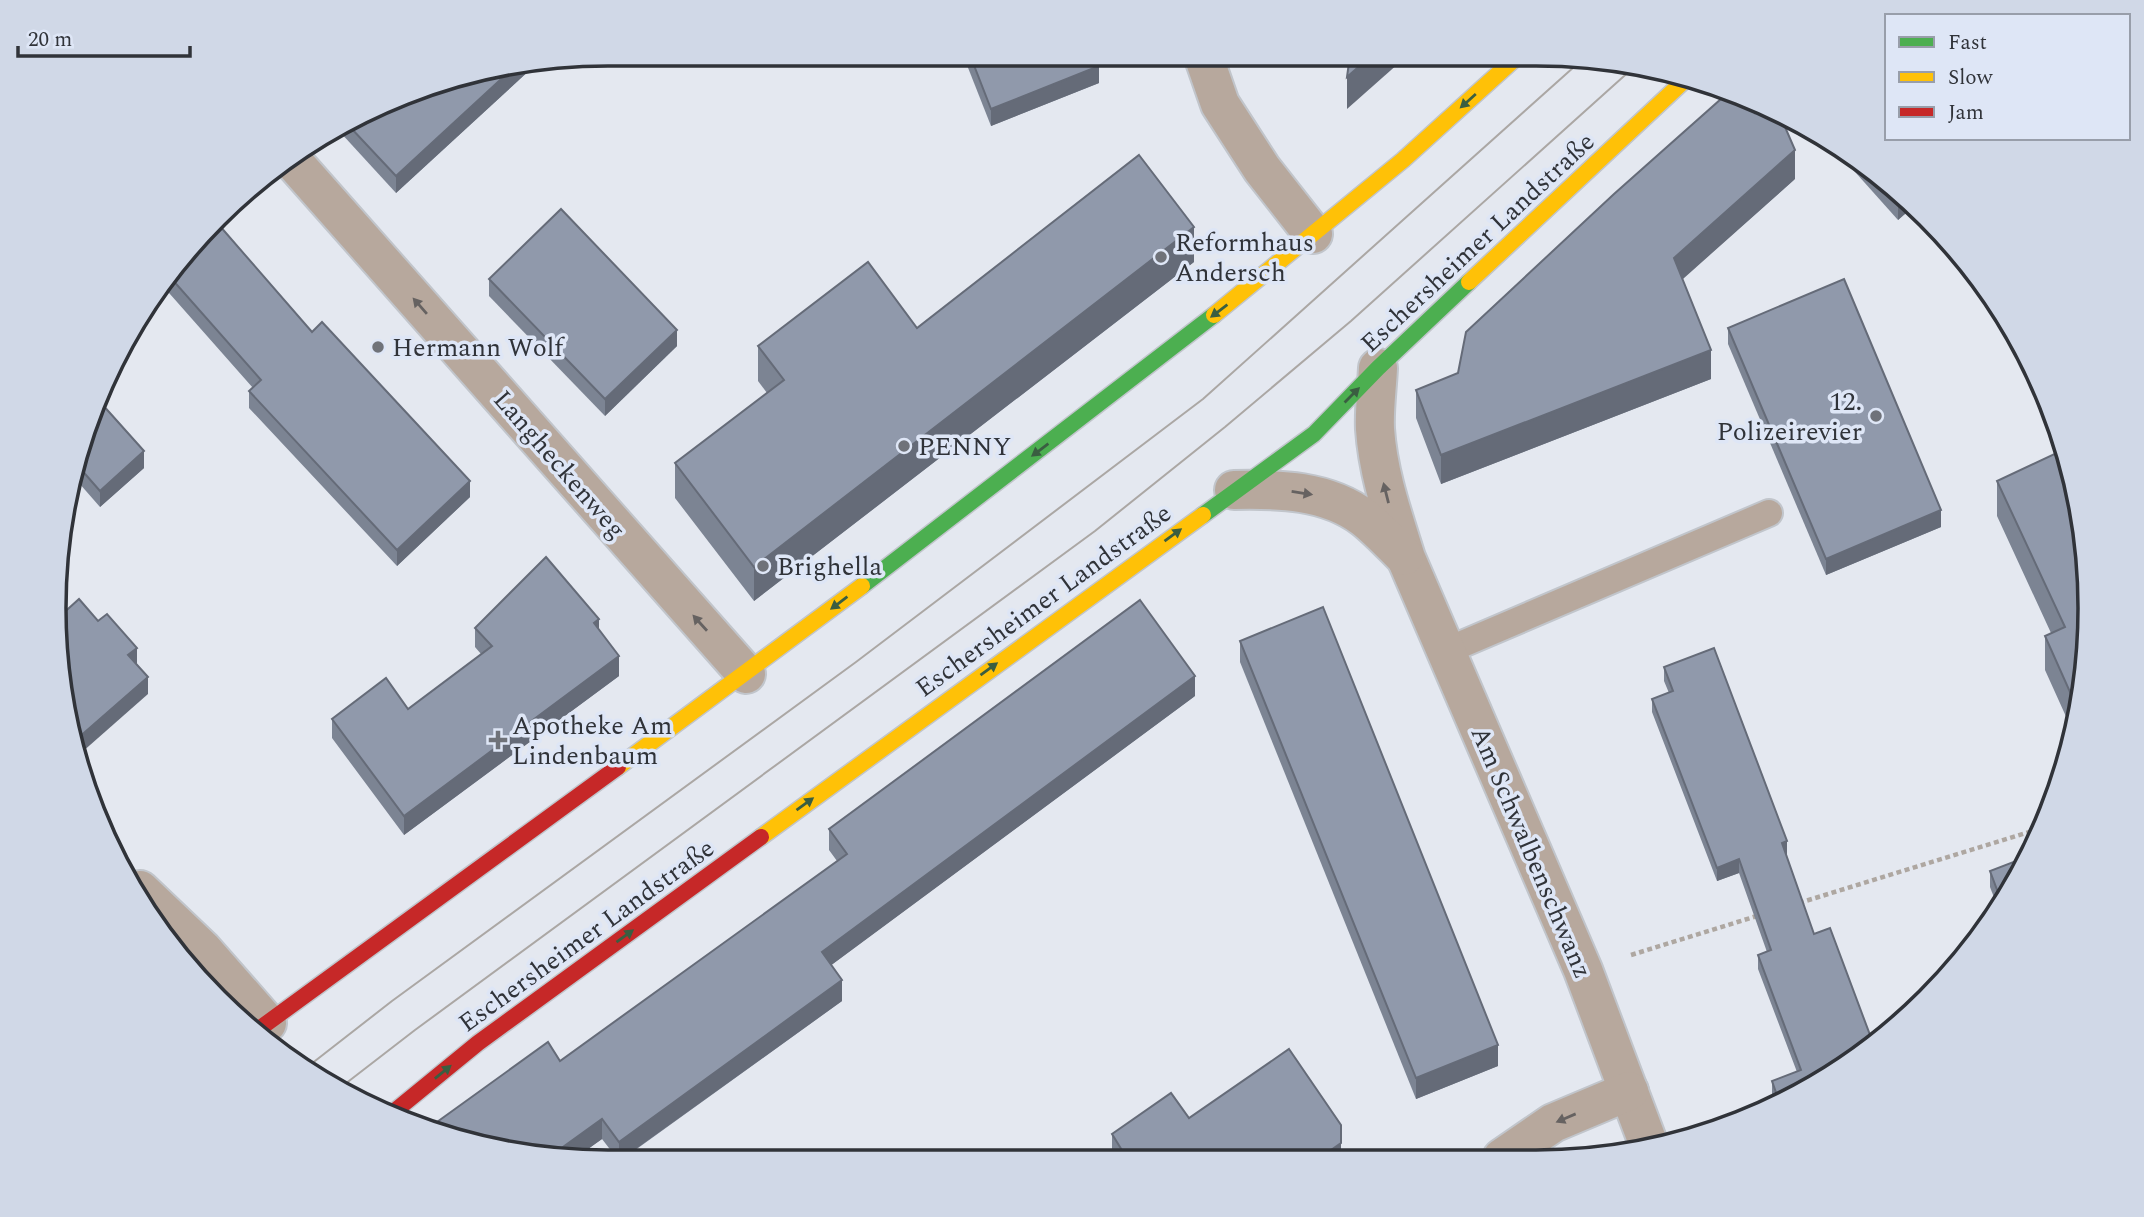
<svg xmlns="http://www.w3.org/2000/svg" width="2144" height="1217" font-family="Spectral,serif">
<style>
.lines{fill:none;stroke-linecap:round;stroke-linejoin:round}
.lane-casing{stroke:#c1c5cb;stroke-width:30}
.street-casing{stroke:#c1c5cb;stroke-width:42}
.fast-casing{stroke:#c1c5cb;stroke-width:19}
.slow-casing{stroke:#c1c5cb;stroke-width:19}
.jam-casing{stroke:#c1c5cb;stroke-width:19}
.path{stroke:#aea7a1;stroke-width:4.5;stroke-dasharray:5 3.5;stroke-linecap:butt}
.lane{stroke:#b7a89d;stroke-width:26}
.street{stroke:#b7a89d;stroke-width:38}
.fast{stroke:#4caf50;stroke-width:16}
.slow{stroke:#ffc107;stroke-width:16}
.jam{stroke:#c62828;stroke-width:16}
.tram{stroke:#aba7a4;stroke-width:2}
.wall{fill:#7c8493}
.shaded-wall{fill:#656b78}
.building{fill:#9099ab;stroke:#656b78;stroke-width:2}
.oneway{fill:#3a5e41}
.oneway2{fill:#666261}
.poi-dot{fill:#6f7279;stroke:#dee6f6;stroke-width:2.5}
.labels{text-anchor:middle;stroke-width:7;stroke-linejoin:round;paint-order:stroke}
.poi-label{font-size:26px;fill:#303339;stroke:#dee6f6;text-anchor:start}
.street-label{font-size:26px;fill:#303339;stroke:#dee6f6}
.rim{fill:none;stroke:#303339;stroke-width:3.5}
</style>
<rect width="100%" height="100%" fill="#e4e8f0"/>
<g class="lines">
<g class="lane-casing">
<path id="lane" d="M1446,651L1769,513"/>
</g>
<g class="street-casing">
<g id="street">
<path d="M1203,55L1220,104L1262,169L1313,234"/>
<path d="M290,158L746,674"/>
<path d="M1378,368C1377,389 1374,409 1375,429C1378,474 1393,516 1406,558L1583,970L1650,1148"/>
<path d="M1234,490C1279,489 1327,490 1364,518C1378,529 1391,543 1404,556"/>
<path d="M140,890L203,950L267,1023"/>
<path d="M1502,1158L1553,1123L1629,1091"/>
</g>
</g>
<g class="fast-casing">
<g id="fast">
<path d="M1203,515L1314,434L1378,368L1469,282"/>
<path d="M862,586L1214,315"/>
</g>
</g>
<g class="slow-casing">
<g id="slow">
<path d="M1469,282L1687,78"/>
<path d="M1214,315L1403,160L1519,55"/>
<path d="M618,767L862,586"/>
<path d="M761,837L1203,515"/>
</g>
</g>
<g class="jam-casing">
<g id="jam">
<path d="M259,1029L618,767"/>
<path d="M390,1115L478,1043L761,837"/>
</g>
</g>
<g class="path">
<path d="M1799,903L2042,828"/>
<path d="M1631,955L1760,915"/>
</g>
<use href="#lane" class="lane"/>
<use href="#street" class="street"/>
<use href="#fast" class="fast"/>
<use href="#slow" class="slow"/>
<use href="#jam" class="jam"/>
<g class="tram">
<path d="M306,1068L392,1001L856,662L1203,399L1584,58"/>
<path d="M336,1091L415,1030L1095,531L1225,427L1351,321L1633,68"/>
</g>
</g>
<g class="wall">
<path d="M963,55H1095L1099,83L991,126Z"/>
<path d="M533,67L396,193L340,132L431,84Z"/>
<path d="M1822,135L1901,192L1914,206L1898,220Z"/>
<path d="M1795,179L1682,279L1711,379L1441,484L1416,418V390L1458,373Z"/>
<path d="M219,225L312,332L470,497L397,566L249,408V391L253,388L162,285Z"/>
<path d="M1194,262L754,601L675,498V463L767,393L758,381V346L917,328Z"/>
<path d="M489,279L677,346L605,416L489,296Z"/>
<path d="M1728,328L1941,527L1826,575L1728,344Z"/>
<path d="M2065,449L2085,681L2073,732L2045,670V636L2051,633L1997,516V481Z"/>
<path d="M73,465L144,468L100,507L79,483L71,491Z"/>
<path d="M475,628L599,630L619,676L404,835L332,738V719L408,709L481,654L475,647Z"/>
<path d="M1240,641L1498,1066L1416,1099L1240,662Z"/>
<path d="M1664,667L1787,854L1786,855L1814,934L1873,1045L1843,1070L1775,1103L1772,1095V1081L1797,1072L1758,969V955L1767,952L1739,873L1717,881L1652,712V699L1669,693L1664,681Z"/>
<path d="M1195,696L831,965L842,1001L620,1161H619L602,1139L571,1161L431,1133L560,1061L837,861L829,850V829Z"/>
<path d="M1990,871L2015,886L1998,908L1990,887Z"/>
<path d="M1189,1118L1341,1159L1118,1160L1112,1151V1134Z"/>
</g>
<g class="shaded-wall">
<path d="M1372,55H1408L1347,109V77Z"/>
<path d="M1099,66V83L991,126V109Z"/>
<path d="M533,67L396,193V176L511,70Z"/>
<path d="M1795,150V179L1674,287V258Z"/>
<path d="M1898,190L1914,206L1898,220Z"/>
<path d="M1194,227V262L754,601V567Z"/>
<path d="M677,330V346L605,416V399Z"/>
<path d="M1711,350V379L1441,484V455Z"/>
<path d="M144,451V468L100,507V491Z"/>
<path d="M79,467V483L71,491L72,473Z"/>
<path d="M470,481V497L397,566V550Z"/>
<path d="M1941,510V527L1826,575V559Z"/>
<path d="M599,619V639L594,623Z"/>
<path d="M137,648V665L128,655Z"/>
<path d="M619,656V676L404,835V816Z"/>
<path d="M1195,676V696L822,972V952Z"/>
<path d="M148,677V694L81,753L77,739Z"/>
<path d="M1787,841V854L1782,856V843Z"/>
<path d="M1739,859V873L1717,881V868Z"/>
<path d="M842,980V1001L619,1161V1142Z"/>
<path d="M1873,1043V1045L1845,1068L1843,1055Z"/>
<path d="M1498,1045V1066L1416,1099V1078Z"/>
<path d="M602,1119V1139L571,1161L549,1157Z"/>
<path d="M1341,1143V1159H1318Z"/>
</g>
<g class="building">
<path d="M970,55H1095L1099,66L991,109Z"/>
<path d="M1350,55H1372L1347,77Z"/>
<path d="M511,70L396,176L350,127L431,84Z"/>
<path d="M1730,91L1740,95L1755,113L1763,106L1779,113L1795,150L1674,258L1711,350L1441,455L1416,390L1458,373L1466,332L1614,194Z"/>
<path d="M1139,155L1194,227L754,567L675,463L784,380L758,346L868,262L917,328Z"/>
<path d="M561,209L677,330L605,399L489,279Z"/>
<path d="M219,225L312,332L322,322L470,481L397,550L249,391L261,380L170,277Z"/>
<path d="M1844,279L1941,510L1826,559L1728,328Z"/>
<path d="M101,403L144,451L100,491L79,467L72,473L73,465Z"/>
<path d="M2065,449L2071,465L2089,573L2085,681L2078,710L2045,636L2065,627L1997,481Z"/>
<path d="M546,557L599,619L594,623L619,656L404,816L332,719L386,678L408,709L492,646L475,628Z"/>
<path d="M79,599L98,621L107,614L137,648L128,655L148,677L77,739L55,644L58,618Z"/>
<path d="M1140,600L1195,676L822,952L842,980L619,1142L602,1119L549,1157L431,1133L426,1131L437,1122L548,1042L560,1061L847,854L829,829Z"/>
<path d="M1323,607L1498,1045L1416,1078L1240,641Z"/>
<path d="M1714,648L1787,841L1782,843L1814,934L1830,928L1873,1043L1843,1055L1847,1066L1843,1070L1779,1101L1772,1081L1801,1070L1758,955L1771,950L1739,859L1717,868L1652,699L1673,691L1664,667Z"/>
<path d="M2029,856L2015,886L2002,903L1990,871Z"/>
<path d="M1289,1049L1341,1125V1143L1318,1159L1128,1160L1112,1134L1171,1093L1189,1118Z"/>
</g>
<defs><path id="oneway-solid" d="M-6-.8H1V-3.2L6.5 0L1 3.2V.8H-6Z" transform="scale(1.75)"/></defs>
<g class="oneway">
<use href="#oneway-solid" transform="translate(1468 101) rotate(138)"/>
<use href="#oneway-solid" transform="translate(1219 311) rotate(143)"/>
<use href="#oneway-solid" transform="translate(1352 395) rotate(-45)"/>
<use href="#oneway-solid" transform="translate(1040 450) rotate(143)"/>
<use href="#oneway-solid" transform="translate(1173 535) rotate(-36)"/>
<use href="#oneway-solid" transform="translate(839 603) rotate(143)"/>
<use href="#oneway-solid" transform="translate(989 669) rotate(-36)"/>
<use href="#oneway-solid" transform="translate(805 804) rotate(-36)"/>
<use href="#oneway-solid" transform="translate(625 936) rotate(-36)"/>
<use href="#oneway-solid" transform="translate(443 1072) rotate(-39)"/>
</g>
<g class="oneway2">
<use href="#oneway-solid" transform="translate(420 306) rotate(-131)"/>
<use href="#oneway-solid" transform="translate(1302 493) rotate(9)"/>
<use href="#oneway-solid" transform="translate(1386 493) rotate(-104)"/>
<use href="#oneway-solid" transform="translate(700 623) rotate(-132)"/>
<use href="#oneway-solid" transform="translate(1566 1118) rotate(157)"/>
</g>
<g class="poi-dot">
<circle cx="1161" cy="257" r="7"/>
<circle cx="378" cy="347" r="7"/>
<circle cx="1876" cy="416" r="7"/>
<circle cx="904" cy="446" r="7"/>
<circle cx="763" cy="566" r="7"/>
<path d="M494.5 729.5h7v7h7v7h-7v7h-7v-7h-7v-7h7z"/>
</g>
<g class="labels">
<g class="poi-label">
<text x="1175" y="251">Reformhaus<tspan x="1175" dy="30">Andersch</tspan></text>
<text x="392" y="356">Hermann Wolf</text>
<text x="1862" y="410" text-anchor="end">12.<tspan x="1862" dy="30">Polizeirevier</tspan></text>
<text x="918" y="455">PENNY</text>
<text x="777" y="575">Brighella</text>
<text x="512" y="734">Apotheke Am<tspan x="512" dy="30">Lindenbaum</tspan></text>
</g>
<g class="street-label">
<text transform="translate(1477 242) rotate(-43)" y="9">Eschersheimer Landstraße</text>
<text transform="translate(560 464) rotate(49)" y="9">Langheckenweg</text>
<text transform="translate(1043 600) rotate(-36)" y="9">Eschersheimer Landstraße</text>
<text transform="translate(1532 852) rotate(67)" y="9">Am Schwalbenschwanz</text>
<text transform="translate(586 935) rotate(-36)" y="9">Eschersheimer Landstraße</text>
</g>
</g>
<path d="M0 0H2144V1217H0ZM608 66H1536A542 542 0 0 1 2078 608V608A542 542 0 0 1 1536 1150H608A542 542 0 0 1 66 608V608A542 542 0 0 1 608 66Z" fill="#d0d8e7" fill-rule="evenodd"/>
<path class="rim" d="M608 66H1536A542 542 0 0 1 2078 608V608A542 542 0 0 1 1536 1150H608A542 542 0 0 1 66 608V608A542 542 0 0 1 608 66Z"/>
<rect x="1885" y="14" width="245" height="126" fill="#dee6f6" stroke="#989eaa" stroke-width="2"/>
<rect x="1899" y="37" width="35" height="10" fill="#4caf50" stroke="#989eaa" stroke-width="2"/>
<text x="1948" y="49" font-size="21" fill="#303339">Fast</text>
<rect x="1899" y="72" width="35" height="10" fill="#ffc107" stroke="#989eaa" stroke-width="2"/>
<text x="1948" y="84" font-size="21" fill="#303339">Slow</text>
<rect x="1899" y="107" width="35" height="10" fill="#c62828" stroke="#989eaa" stroke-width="2"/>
<text x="1948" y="119" font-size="21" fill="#303339">Jam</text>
<path d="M18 46v10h172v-10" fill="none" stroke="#303339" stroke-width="3.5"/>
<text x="28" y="46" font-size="21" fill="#303339" stroke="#dee6f6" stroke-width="5" paint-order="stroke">20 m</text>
</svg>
